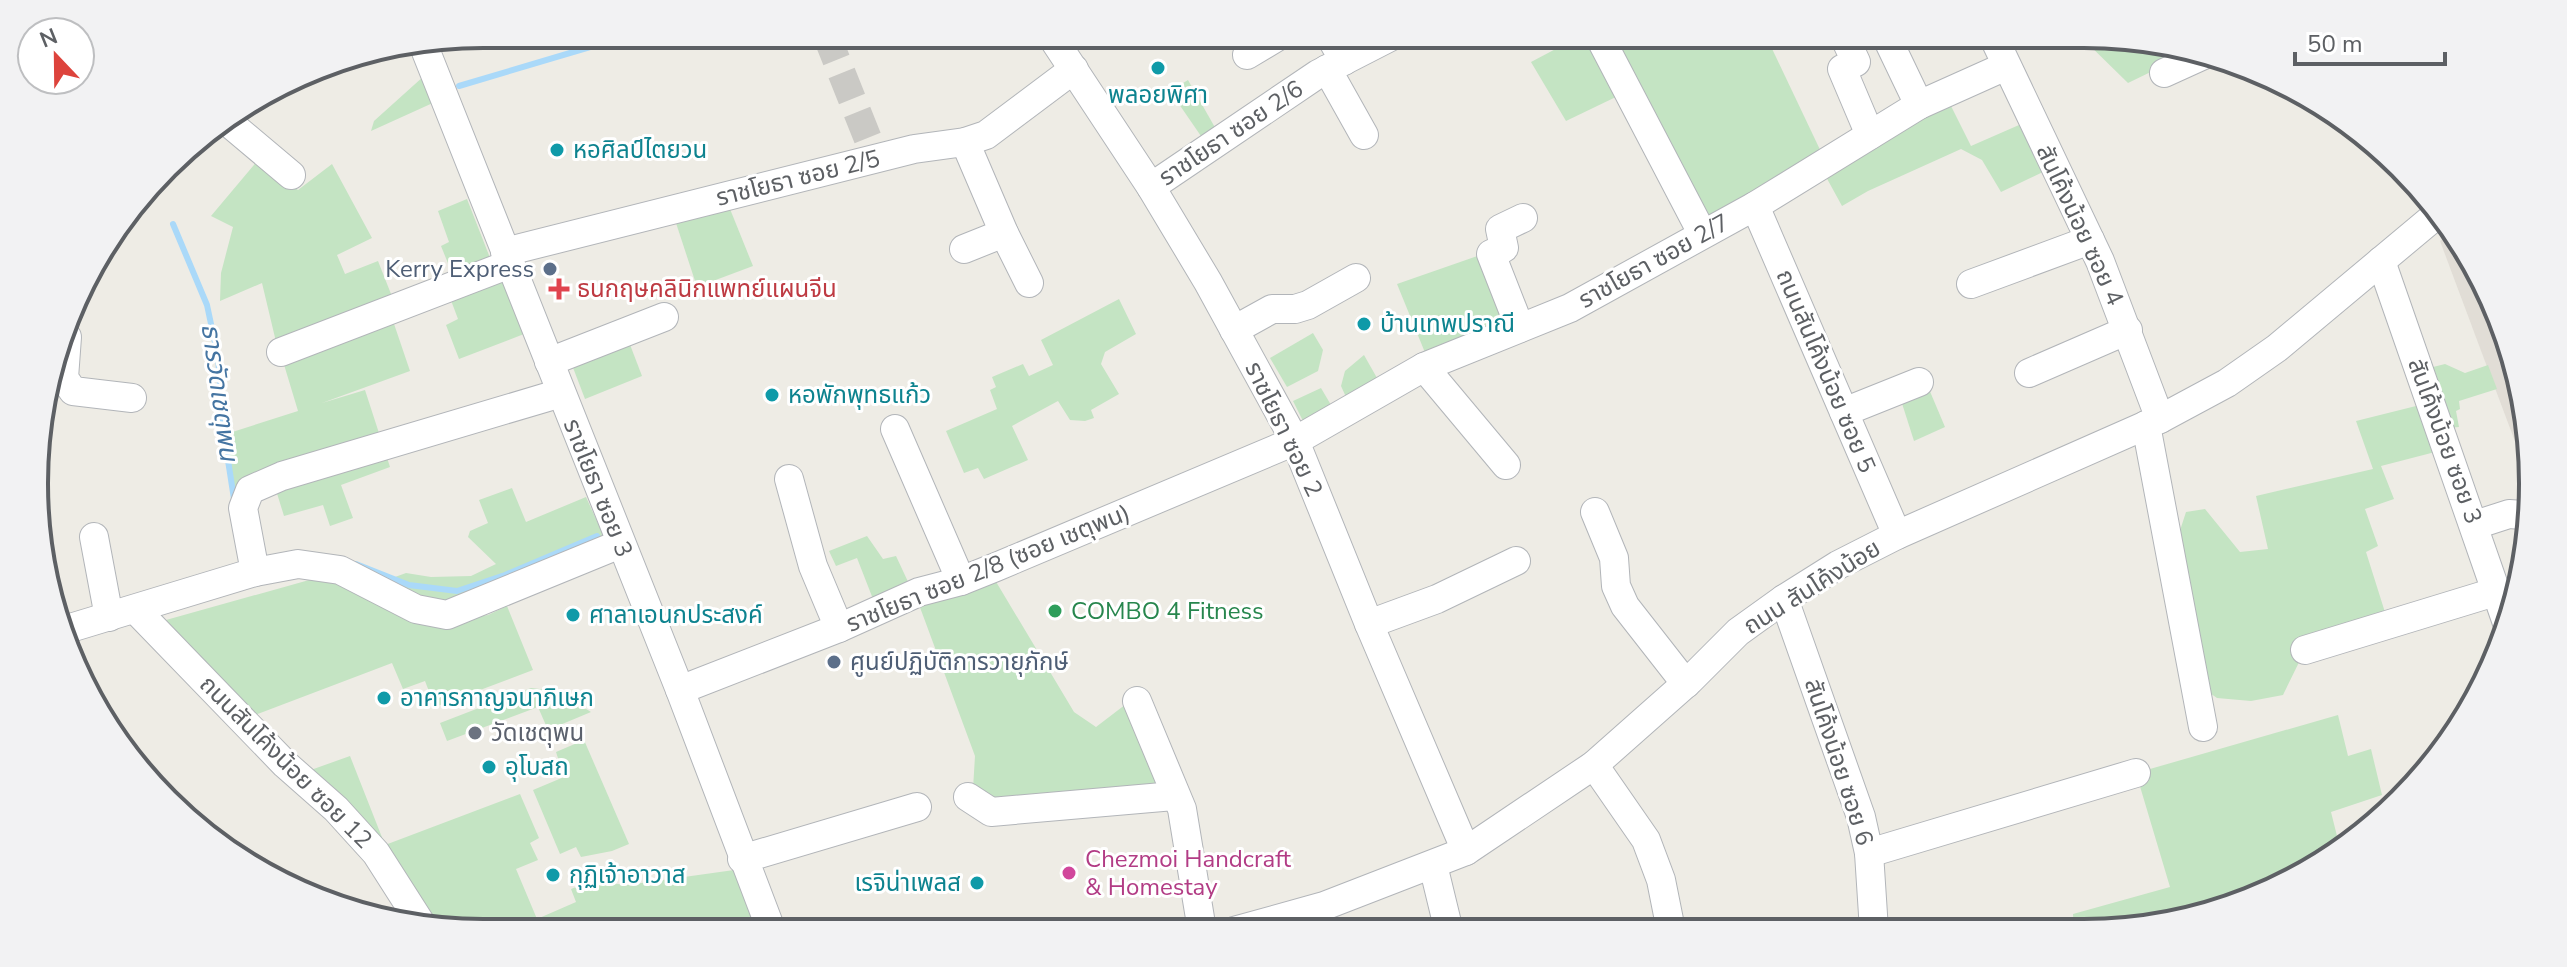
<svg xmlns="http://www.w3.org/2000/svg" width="2567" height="967" font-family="'Nunito Sans','Noto Sans Thai',sans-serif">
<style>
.education{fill:#e1ddd6}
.green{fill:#c4e4c3}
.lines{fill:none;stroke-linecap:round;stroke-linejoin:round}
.stream{stroke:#aad9f9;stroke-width:6}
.minor-tunnel{stroke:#cac9c5;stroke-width:28;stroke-dasharray:28 14;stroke-linecap:butt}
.minor-casing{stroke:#b2b5b9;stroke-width:30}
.minor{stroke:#fff;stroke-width:28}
.culture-dot{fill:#0f9aa8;stroke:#fff;stroke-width:3}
.service-dot{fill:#5c6f8a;stroke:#fff;stroke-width:3}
.health-dot{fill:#e0444e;stroke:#fff;stroke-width:3}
.leisure-dot{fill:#2e9e5b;stroke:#fff;stroke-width:3}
.worship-dot{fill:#6b7280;stroke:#fff;stroke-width:3}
.hotel-dot{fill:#d1479c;stroke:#fff;stroke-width:3}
.labels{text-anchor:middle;stroke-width:6;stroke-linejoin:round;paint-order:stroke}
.culture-label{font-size:24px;fill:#0d838f;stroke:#fff;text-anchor:start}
.street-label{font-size:24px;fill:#5d6064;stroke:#fff}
.service-label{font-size:24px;fill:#4e5e75;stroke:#fff;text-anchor:end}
.health-label{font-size:24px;fill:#be3a42;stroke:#fff;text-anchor:start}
.leisure-label{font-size:24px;fill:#27864d;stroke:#fff;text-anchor:start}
.worship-label{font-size:24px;fill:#5b616d;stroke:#fff;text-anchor:start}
.hotel-label{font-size:24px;fill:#b23c85;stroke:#fff;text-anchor:start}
.water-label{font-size:26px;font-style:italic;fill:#4575a2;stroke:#fff}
.rim{fill:none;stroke:#5d6064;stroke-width:4}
</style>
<rect width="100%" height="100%" fill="#eeece5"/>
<path class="education" d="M2450,233L2473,259L2529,425L2526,471L2440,241Z"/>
<g class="green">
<path d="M1584,34H1587L1620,95L1566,121L1531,62Z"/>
<path d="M1611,34H1765L1823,156L1707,222Z"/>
<path d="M2078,34H2084L2198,49L2128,83Z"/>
<path d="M424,76L435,102L371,131L374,121Z"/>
<path d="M1188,80L1217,131L1203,139L1170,91Z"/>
<path d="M1948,100L1971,146L2019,125L2043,172L2001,192L1982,160L1961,149L1868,191L1842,206L1825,175Z"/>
<path d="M259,159L298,190L332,164L372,238L337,255L345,274L378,261L393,299L277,346L262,283L220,301L221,273L233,227L211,216Z"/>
<path d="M467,199L492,263L454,278L441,246L449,242L438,211Z"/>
<path d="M730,209L753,266L697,287L675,220Z"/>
<path d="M1486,253L1511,325L1426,355L1397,284Z"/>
<path d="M501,275L524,334L459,359L446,325L458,319L449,295Z"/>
<path d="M1119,299L1136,334L1105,352L1101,364L1119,394L1091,410L1094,418L1085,421L1070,420L1058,401L1012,426L1028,460L984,479L978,468L964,473L946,431L997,409L990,390L996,387L992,377L1023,364L1029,376L1053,365L1041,340Z"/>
<path d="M391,315L410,371L322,403L365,390L390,467L341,485L353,518L330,526L323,505L284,516L275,487L235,496L223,435L298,411L282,358Z"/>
<path d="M1313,333L1323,350L1318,371L1287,387L1270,358Z"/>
<path d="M629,342L642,376L585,399L572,365Z"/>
<path d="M1364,355L1377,378L1346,397L1341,386L1345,371Z"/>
<path d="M2445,364L2465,373L2488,365L2497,389L2459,401L2460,409L2456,411L2459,427L2448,428L2425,369Z"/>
<path d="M1926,382L1945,427L1914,441L1899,394Z"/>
<path d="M1321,388L1331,405L1303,421L1293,401Z"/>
<path d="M2424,404L2439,451L2381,466L2394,499L2365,509L2378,546L2366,552L2389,625L2305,650L2283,695L2251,701L2217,698L2194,682L2171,558L2186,512L2205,509L2240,552L2268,549L2256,496L2373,469L2356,421Z"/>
<path d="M512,488L526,522L586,497L607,543L462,605H430L384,581L406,573L431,577L471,576L496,564L468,537L470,531L488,523L479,500Z"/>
<path d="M867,536L883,559L896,556L910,586L873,599L857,558L836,566L829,551Z"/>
<path d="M327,575L428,624L488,615L507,606L533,670L435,707L425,681L403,689L392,663L255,715L166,620Z"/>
<path d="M992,575L1074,712L1096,727L1130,701L1166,788L997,807L973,789L975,756L918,602Z"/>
<path d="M531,688L557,691L591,712L548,730L538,707L447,741L440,723Z"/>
<path d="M2338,715L2348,756L2371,749L2382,795L2331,812L2340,848L2282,887L2143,929H2074L2073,914L2170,887L2136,773Z"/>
<path d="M584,740L629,844L612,851L581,857L576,847L560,854L533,790L564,777L556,752Z"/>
<path d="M350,756L385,845L520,794L539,838L530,843L538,860L516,869L537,919L576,902L571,889L591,881L627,885L734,870L759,932L484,933L425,925L308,771Z"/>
</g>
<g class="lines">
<g class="stream">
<path d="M459,86L634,34"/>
<path d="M173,224L207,305L218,357L223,428L234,499"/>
<path d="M356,564L409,585L457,591L505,575L597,536"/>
</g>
<path class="minor-tunnel" d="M826,34L876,159"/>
<g class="minor-casing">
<g id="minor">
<path d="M1050,34L1151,187L1208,282L1295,441L1369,624L1466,851"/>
<path d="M1329,34L1344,61"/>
<path d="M1598,34L1702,233"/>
<path d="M1843,34L1856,62L1842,69L1870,135"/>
<path d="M1885,34L1919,105"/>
<path d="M1992,34L2100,261L2160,419"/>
<path d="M423,44L680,690L772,932"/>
<path d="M1247,55L1282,34"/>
<path d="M1327,69L1364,135"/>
<path d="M2164,73L2208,53"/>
<path d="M228,122L291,175"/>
<path d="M965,142L1004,233L1029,283"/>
<path d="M1151,187L1318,74L1396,34"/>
<path d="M1755,206L1897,535"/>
<path d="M964,249L1004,233"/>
<path d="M505,252L914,149L965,142L986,135L1074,69"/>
<path d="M2381,261L2507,623"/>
<path d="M1971,284L2090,240"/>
<path d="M1520,328L1491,254L1504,248L1500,229L1523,218"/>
<path d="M1234,330L1272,309H1295L1308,305L1356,278"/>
<path d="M67,337L64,378L73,391L132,398"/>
<path d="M281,352L510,264"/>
<path d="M549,362L664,317"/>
<path d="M1424,367L1506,465"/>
<path d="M2029,373L2128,330"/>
<path d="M1844,412L1919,382"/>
<path d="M2146,425L2203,727"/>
<path d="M895,429L961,581"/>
<path d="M789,479L813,566L839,628"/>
<path d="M1595,512L1614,558L1616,586L1625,606L1686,684"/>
<path d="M2475,525L2509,514L2523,515"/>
<path d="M94,537L109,617"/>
<path d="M255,572L243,508L250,490L282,476L561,393"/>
<path d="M1784,599L1861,817L1869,853L1874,930"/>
<path d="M136,610L285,764L336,809L376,853L422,925"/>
<path d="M1369,624L1437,599L1516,561"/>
<path d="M67,629L255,572L298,564L340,570L416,609L447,615L620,544"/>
<path d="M2305,650L2498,591"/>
<path d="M680,690L839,628L919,592L961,581L996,567L1295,441L1424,367L1570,308L1755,206L1919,105L2006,66"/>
<path d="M1137,701L1182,809L1200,918L1197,931"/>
<path d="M1594,765L1646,840L1661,880L1671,930"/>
<path d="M968,797L991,812L1174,796"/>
<path d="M1869,853L2136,773"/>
<path d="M742,859L917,807"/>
<path d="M1433,865L1449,931"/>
<path d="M1234,931L1324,906L1466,851L1594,765L1690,680L1738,632L1784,599L1838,565L1897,535L2160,419L2227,383L2277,348L2435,216"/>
</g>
</g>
<use href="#minor" class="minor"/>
</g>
<g class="culture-dot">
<circle cx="1158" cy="68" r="8"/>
<circle cx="557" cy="150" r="8"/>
<circle cx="1364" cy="324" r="8"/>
<circle cx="772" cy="395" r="8"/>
<circle cx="573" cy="615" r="8"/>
<circle cx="384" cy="698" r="8"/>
<circle cx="489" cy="767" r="8"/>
<circle cx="553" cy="875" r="8"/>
<circle cx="977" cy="883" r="8"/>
</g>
<g class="service-dot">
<circle cx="550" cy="269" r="8"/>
<circle cx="834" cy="662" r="8"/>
</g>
<path class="health-dot" d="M555 277h8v8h8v8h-8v8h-8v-8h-8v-8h8z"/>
<circle class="leisure-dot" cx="1055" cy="611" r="8"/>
<circle class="worship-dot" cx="475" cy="733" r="8"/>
<circle class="hotel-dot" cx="1069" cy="873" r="8"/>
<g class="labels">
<g class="culture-label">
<text x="1158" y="103" text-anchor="middle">พลอยพิศา</text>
<text x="573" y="158">หอศิลป์ไตยวน</text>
<text x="1380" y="332">บ้านเทพปราณี</text>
<text x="788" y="403">หอพักพุทธแก้ว</text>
<text x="589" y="623">ศาลาเอนกประสงค์</text>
<text x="400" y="706">อาคารกาญจนาภิเษก</text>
<text x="505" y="775">อุโบสถ</text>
<text x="569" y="883">กุฏิเจ้าอาวาส</text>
<text x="961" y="891" text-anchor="end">เรจิน่าเพลส</text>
</g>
<g class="street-label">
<text transform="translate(1231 133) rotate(-34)" y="8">ราชโยธา ซอย 2/6</text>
<text transform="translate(798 178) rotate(-14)" y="8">ราชโยธา ซอย 2/5</text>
<text transform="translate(2080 225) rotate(65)" y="8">สันโค้งน้อย ซอย 4</text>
<text transform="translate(1654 261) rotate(-29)" y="8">ราชโยธา ซอย 2/7</text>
<text transform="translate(1826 371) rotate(67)" y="8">ถนนสันโค้งน้อย ซอย 5</text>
<text transform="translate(1284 429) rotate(64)" y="8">ราชโยธา ซอย 2</text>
<text transform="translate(2445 441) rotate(70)" y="8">สันโค้งน้อย ซอย 3</text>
<text transform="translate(598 488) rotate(68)" y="8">ราชโยธา ซอย 3</text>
<text transform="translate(988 568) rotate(-22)" y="8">ราชโยธา ซอย 2/8 (ซอย เชตุพน)</text>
<text transform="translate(1812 587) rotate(-32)" y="8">ถนน สันโค้งน้อย</text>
<text transform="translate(286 762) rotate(45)" y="8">ถนนสันโค้งน้อย ซอย 12</text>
<text transform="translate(1839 762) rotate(72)" y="8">สันโค้งน้อย ซอย 6</text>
</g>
<g class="service-label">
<text x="534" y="277">Kerry Express</text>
<text x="850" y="670" text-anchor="start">ศูนย์ปฏิบัติการวายุภักษ์</text>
</g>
<g class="health-label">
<text x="577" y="297">ธนกฤษคลินิกแพทย์แผนจีน</text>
</g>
<g class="leisure-label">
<text x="1071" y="619">COMBO 4 Fitness</text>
</g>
<g class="worship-label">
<text x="491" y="741">วัดเชตุพน</text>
</g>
<g class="hotel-label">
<text x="1085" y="867">Chezmoi Handcraft<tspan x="1085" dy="28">&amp; Homestay</tspan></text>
</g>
<g class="water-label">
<text transform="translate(220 392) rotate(82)" y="9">ธารวัดเชตุพน</text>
</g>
</g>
<path d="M0 0H2567V967H0ZM483 48H2084A435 435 0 0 1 2519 483V484A435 435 0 0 1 2084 919H483A435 435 0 0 1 48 484V483A435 435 0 0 1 483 48Z" fill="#f2f2f3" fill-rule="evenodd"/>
<path class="rim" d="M483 48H2084A435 435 0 0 1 2519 483V484A435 435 0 0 1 2084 919H483A435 435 0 0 1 48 484V483A435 435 0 0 1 483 48Z"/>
<g transform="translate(56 56) rotate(338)"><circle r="38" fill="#ffffff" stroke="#bebfc1" stroke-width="2"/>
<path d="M0-6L14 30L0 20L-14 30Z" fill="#dd433c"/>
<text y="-12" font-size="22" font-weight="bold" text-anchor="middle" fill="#5d6064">N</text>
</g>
<path d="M2295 52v12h150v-12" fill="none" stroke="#5d6064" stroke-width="4"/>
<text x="2307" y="52" font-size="24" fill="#5d6064" stroke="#ffffff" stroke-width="6" paint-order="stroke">50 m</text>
</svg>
